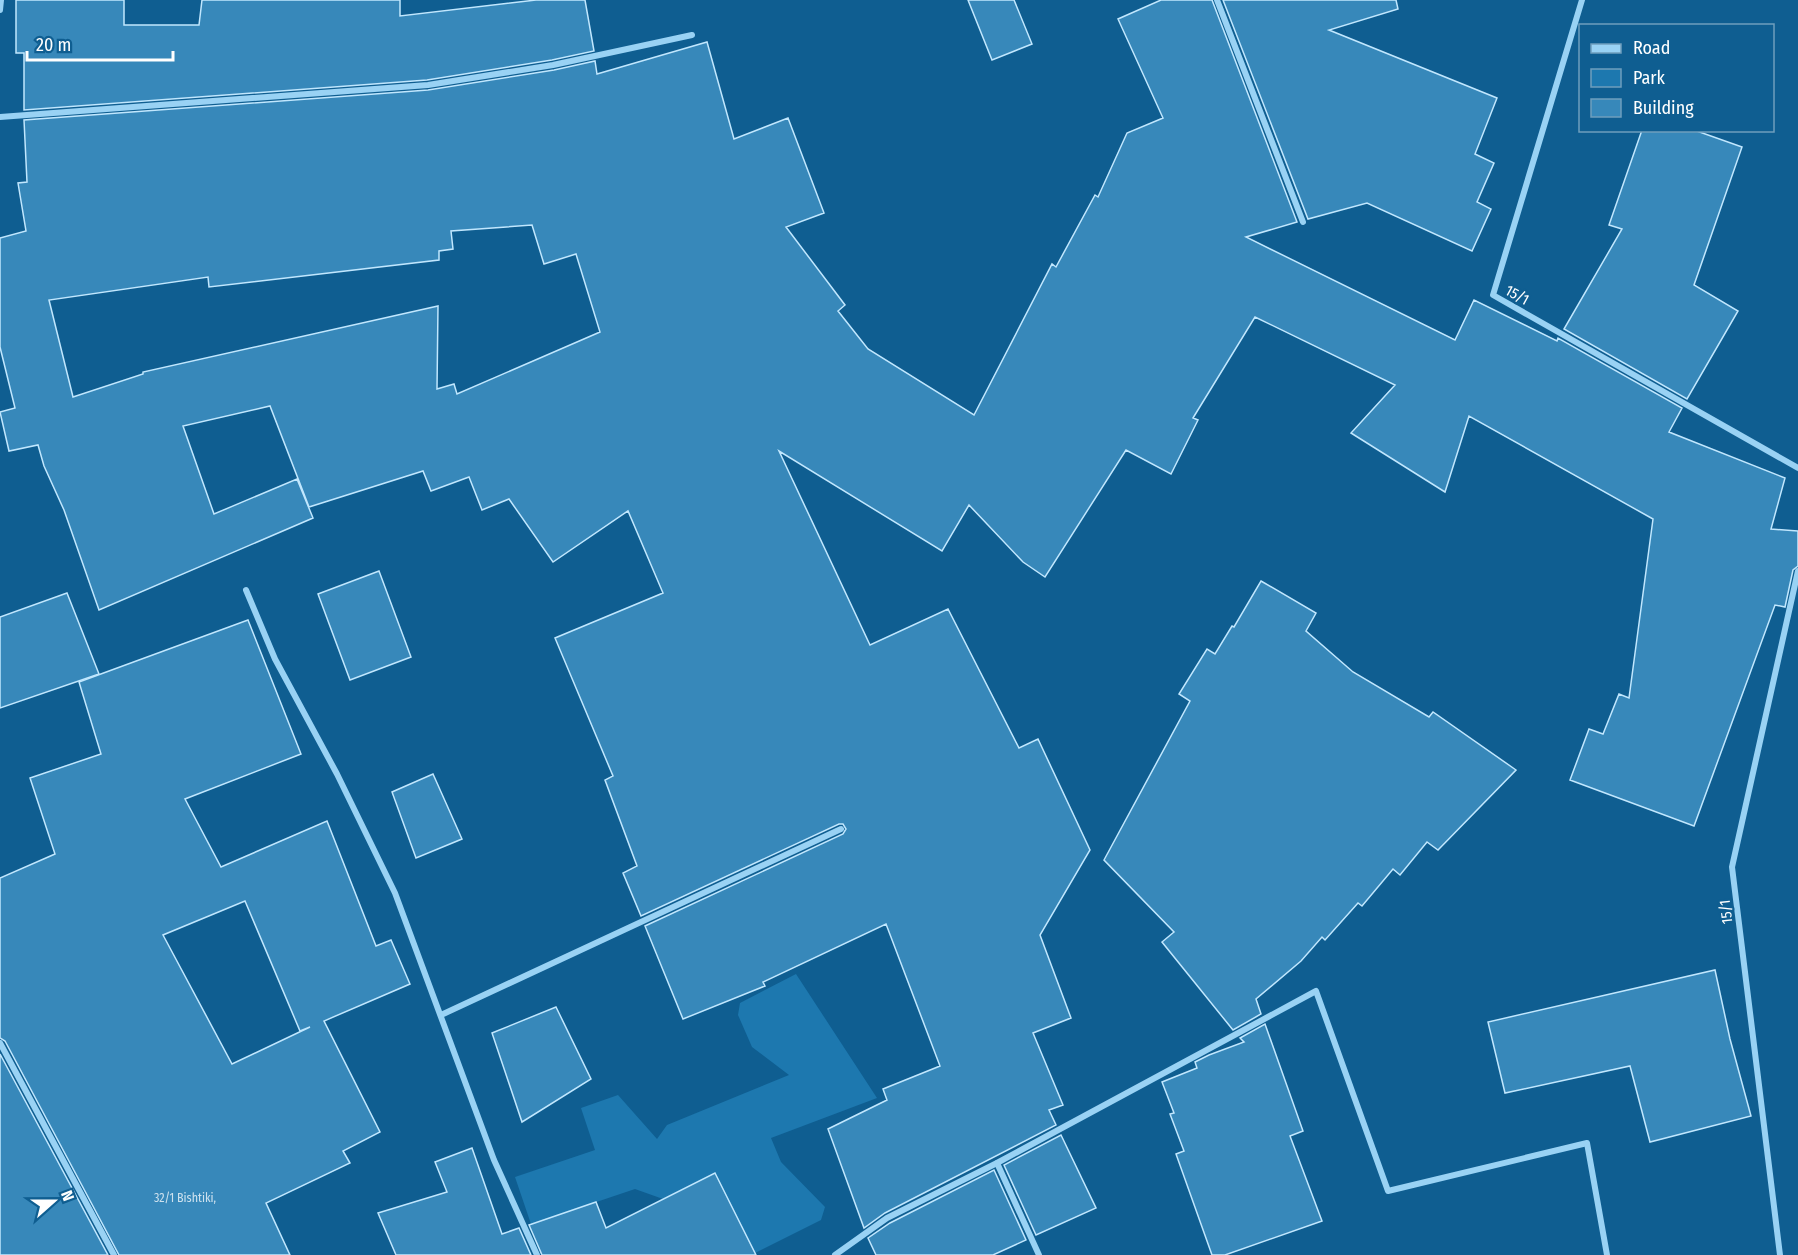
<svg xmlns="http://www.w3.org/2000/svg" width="1798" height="1255" font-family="'Fira Sans Condensed',sans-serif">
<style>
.green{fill:#1d78af}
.building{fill:#3788ba;stroke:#c1e7fe;stroke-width:1.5;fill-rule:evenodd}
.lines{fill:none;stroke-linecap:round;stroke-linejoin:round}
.minor{stroke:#99d2f4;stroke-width:6}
.labels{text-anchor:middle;stroke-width:4.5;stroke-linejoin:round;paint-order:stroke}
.number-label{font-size:12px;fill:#cde1ee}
.street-label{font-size:15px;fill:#fff;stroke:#0f5e91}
</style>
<rect width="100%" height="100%" fill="#0f5e91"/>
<path class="green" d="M796,974L877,1098L771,1138L781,1162L825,1207L821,1220L755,1253L715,1173L663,1199L635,1189L531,1224L515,1177L595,1150L581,1108L618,1095L657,1139L667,1125L789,1075L752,1047L738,1015L740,1003Z"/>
<g class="building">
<path d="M16,0H124V25H199L202,0H400V16L536,0H585L594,51L552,60L427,80L24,110V53H16Z"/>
<path d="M968,0H1014L1032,44L992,60Z"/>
<path d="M1161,0H1212L1297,222L1246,237L1455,340L1474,300L1557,341L1558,338L1682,408L1669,432L1785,478L1771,529L1798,531V566L1793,570L1785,607L1775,605L1694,826L1570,780L1589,729L1603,734L1619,694L1629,698L1653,519L1469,416L1445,492L1351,433L1395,385L1255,317L1193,418L1198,420L1171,474L1126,450L1045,577L1023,562L969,505L942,551L779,451L870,645L948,609L1019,748L1038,739L1090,850L1040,935L1071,1018L1033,1033L1063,1105L1049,1110L1056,1125L885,1213L864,1228L828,1129L887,1100L883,1089L940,1066L886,924L763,982L765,986L683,1019L645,926L843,834L846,829L843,824H839L641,916L623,873L637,866L605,780L613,776L555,638L663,593L628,511L553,562L509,499L482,510L469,477L431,491L423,471L309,507L270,406L183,426L214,514L297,479L313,518L99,610L64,510L44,466L38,445L9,451L0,412L15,408L0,347V238L26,231L18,183L27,182L24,120L428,90L554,70L595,61L597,74L707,42L734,139L788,118L824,213L786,227L845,305L838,311L868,349L974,415L1052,264L1056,267L1095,195L1098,197L1127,133L1163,118L1118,19ZM532,225L544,264L576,254L600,332L457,394L454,384L437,389L438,306L143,372V374L73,397L49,300L208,277L209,287L439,260V251L453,249L451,231Z"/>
<path d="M1223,0H1396L1398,9L1329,30L1497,98L1475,154L1494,163L1477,202L1491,209L1472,251L1367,203L1308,219Z"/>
<path d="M1642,130H1694L1742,147L1694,285L1738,311L1687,399L1564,329L1622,229L1609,225Z"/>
<path d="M379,571L411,657L350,680L318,594Z"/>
<path d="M1261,581L1316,613L1306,631L1353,672L1429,717L1433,712L1516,770L1438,850L1427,842L1400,875L1393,869L1362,906L1358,903L1325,940L1322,937L1301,961L1256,999L1261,1014L1233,1030L1162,942L1174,932L1104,860L1190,701L1179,694L1207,649L1215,654L1232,626L1234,627Z"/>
<path d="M67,593L99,674L0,708V617Z"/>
<path d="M248,620L301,754L185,799L221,867L327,821L376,946L391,940L410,984L324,1021L380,1132L343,1151L350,1163L266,1203L290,1255H119L5,1041L0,1038V878L55,854L30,778L101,754L79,682ZM245,901L300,1031L310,1027L232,1064L163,935Z"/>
<path d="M433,774L462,839L416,858L392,792Z"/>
<path d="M1715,970L1730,1039L1751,1116L1650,1142L1630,1066L1505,1093L1488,1022Z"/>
<path d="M556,1007L591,1079L522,1122L492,1033Z"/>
<path d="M1265,1024L1303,1131L1290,1136L1322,1221L1225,1255H1212L1176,1154L1184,1151L1170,1114L1174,1113L1162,1082L1197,1068L1195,1062L1209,1055L1244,1042L1240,1038Z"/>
<path d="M0,1054L108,1255H0Z"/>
<path d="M1061,1135L1096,1208L1036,1235L1004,1165Z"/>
<path d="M472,1148L502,1234L519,1228L531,1255H396L378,1213L447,1192L435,1162Z"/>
<path d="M994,1170L1026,1240L993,1255H876L868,1238L890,1223Z"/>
<path d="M715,1173L756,1255H542L529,1225L596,1202L606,1228Z"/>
</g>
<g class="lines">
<g class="minor">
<path d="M1217,0L1303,222"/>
<path d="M1582,0L1493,295L1798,468"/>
<path d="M0,10L1,0"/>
<path d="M0,117L428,85L553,65L692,35"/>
<path d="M246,590L275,659L337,774L395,893L494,1160L537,1255"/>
<path d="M441,1015L841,829"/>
<path d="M0,1043L114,1255"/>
<path d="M997,1163L1039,1255"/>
<path d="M835,1255L887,1218L997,1163L1316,991L1388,1191L1587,1143L1607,1255"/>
<path d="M1780,1255L1732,867L1798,571"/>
</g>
</g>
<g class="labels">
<g class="number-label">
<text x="185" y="1202">32/1 Bishtiki,</text>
</g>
<g class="street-label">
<text transform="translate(1517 295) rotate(29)" y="5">15/1</text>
<text transform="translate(1726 912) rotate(-97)" y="5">15/1</text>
</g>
</g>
<rect x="1579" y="24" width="195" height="108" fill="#0f5e91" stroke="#6f9ebd" stroke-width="1.5"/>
<rect x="1591" y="44" width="30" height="9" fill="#99d2f4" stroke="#6f9ebd" stroke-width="1.5"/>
<text x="1633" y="54" font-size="18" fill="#ffffff">Road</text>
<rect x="1591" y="69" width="30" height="18" fill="#1d78af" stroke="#6f9ebd" stroke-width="1.5"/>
<text x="1633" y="84" font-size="18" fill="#ffffff">Park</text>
<rect x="1591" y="99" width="30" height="18" fill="#3788ba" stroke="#6f9ebd" stroke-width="1.5"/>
<text x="1633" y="114" font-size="18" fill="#ffffff">Building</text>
<g transform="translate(54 1201) rotate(69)" stroke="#0f5e91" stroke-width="4.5" paint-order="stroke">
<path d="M0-4.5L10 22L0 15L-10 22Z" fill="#ffffff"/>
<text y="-9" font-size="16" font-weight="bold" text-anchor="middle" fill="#ffffff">N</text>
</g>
<path d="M27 51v9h146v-9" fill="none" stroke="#ffffff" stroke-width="3"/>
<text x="36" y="51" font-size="18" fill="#ffffff" stroke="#0f5e91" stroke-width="4.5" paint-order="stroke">20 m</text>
</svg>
